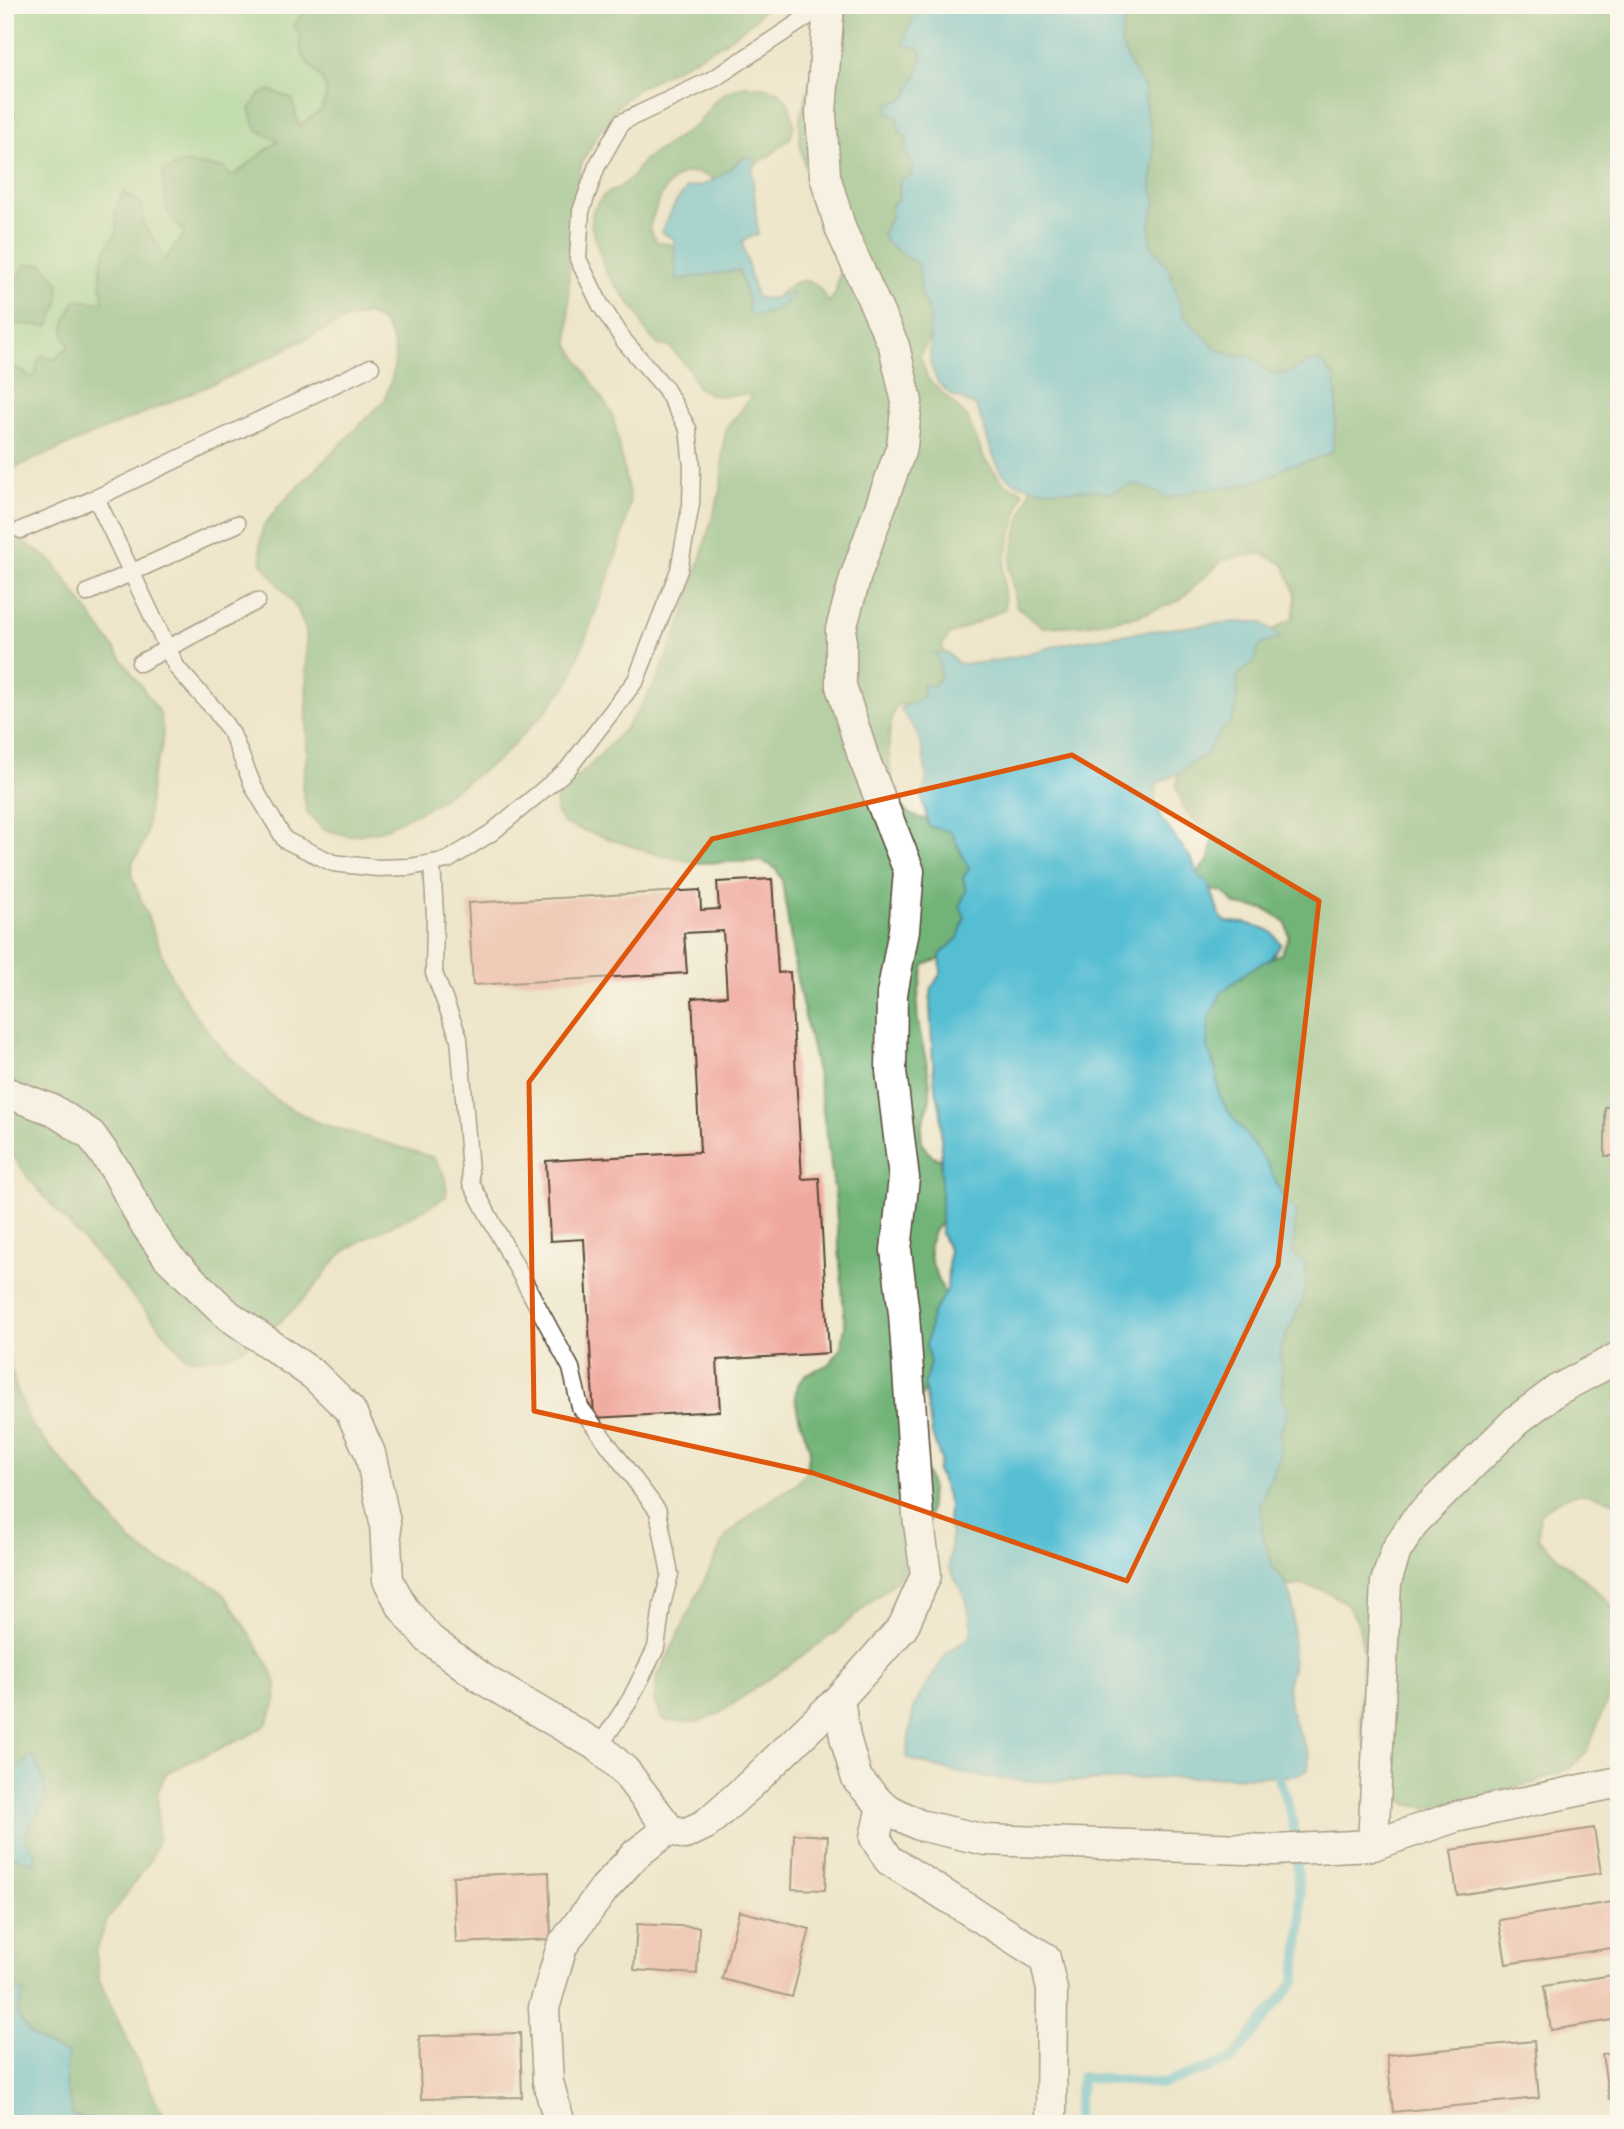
<svg xmlns="http://www.w3.org/2000/svg" width="1624" height="2129" font-family="'Comic Neue',sans-serif">
<style>
.green{fill:#8dd28c;stroke:#647e55;stroke-width:2}
.forest{fill:#72b478;stroke:#566f4b;stroke-width:2}
.water{fill:#55bed3;stroke:#487478;stroke-width:2}
.lines{fill:none;stroke-linecap:round;stroke-linejoin:round}
.stream{stroke:#55bed3;stroke-width:10}
.building{fill:#f0a89e}
.lane-casing{stroke:#564638;stroke-width:19}
.street-casing{stroke:#564638;stroke-width:33}
.lane{stroke:#fff;stroke-width:16}
.street{stroke:#fff;stroke-width:30}
.marked{fill:none;stroke:#df570d;stroke-width:5;stroke-linejoin:round}
</style>
<rect width="100%" height="100%" fill="#fbf7ec"/>
<filter id="ink" filterUnits="userSpaceOnUse"><feTurbulence type="fractalNoise" baseFrequency=".0143" numOctaves="2"/><feDisplacementMap in="SourceGraphic" scale="14" xChannelSelector="R" yChannelSelector="G"/><feConvolveMatrix kernelMatrix="1 2 1 2 8 2 1 2 1" color-interpolation-filters="sRGB"/></filter>
<filter id="wash" filterUnits="userSpaceOnUse"><feTurbulence type="fractalNoise" baseFrequency=".00686" numOctaves="4" result="noise"/><feDisplacementMap in="SourceGraphic" scale="28" xChannelSelector="R" yChannelSelector="G"/><feGaussianBlur stdDeviation="1.57" result="paint"/><feColorMatrix in="noise" values="0 0 0 0 0 0 0 0 0 0 0 0 0 0 0 0 0 1.4 0 .05"/><feComposite in="paint" operator="in"/></filter>
<g filter="url(#wash)">
<rect width="100%" height="100%" fill="#eee6ca"/>
<path class="green" d="M5,5H561L5,442Z"/>
<g class="forest">
<path d="M309,5H767L752,22L722,44L637,89L618,106L599,132L581,164L569,257V345L613,416L630,500L624,531L615,560L569,682L545,712L498,760L431,806L380,831L349,836L323,829L307,812L302,786L307,755L306,631L298,610L262,563L260,545L263,527L278,507L384,401C394,376 402,350 385,326C382,321 373,317 367,314L342,321L231,376L5,472V372L19,369L31,378L37,373L36,364L43,355L54,360L69,346C58,329 67,317 76,300L103,303C99,271 98,257 117,231L115,210L124,192L143,205V225L159,246L164,260L185,233C163,208 164,204 163,172L182,163L224,168L231,177L237,173L278,141L256,129L250,110L259,95L270,90L292,99L299,126L321,110C323,105 326,98 326,94C325,67 294,66 301,35L293,27Z"/>
<path d="M836,5H936L931,61L928,258L941,315L920,356L928,379L967,417L985,460L1005,484L1023,491L1003,568L1005,609L950,635L942,645L949,662L927,705L897,704C884,727 886,794 907,812C916,820 928,818 938,821C945,823 952,827 958,829L974,863L970,931L950,955L924,965C922,979 917,994 917,1008C917,1037 931,1065 930,1094C930,1111 918,1124 922,1141C925,1154 935,1157 945,1162L947,1216L934,1231L929,1245L931,1262L949,1304L928,1384L916,1406L919,1451L931,1486L928,1535L897,1580L832,1635L720,1713L698,1722L666,1721L661,1717L655,1700L657,1678L726,1536L761,1506L796,1484L806,1473L810,1449L798,1414L795,1396L798,1384L806,1374L830,1364L841,1347L845,1327L835,1194L818,1077L796,975L782,880C777,868 773,865 760,861L697,863L659,855L576,828L563,823L556,812V798L562,789L589,767L627,726L656,683L683,617L721,489L723,445L727,426L740,412L752,394L714,396L697,387L690,370L670,347L658,345L644,329L638,314L605,271L591,224L593,210L604,195L620,187L633,176L644,160L698,124L713,103L726,92L745,86L762,87L778,91L789,104L794,124L791,137L771,155L725,184C716,181 707,175 698,173C668,167 656,206 649,228L657,242L740,257L757,308H765C781,294 800,267 820,289C824,293 826,299 829,303L836,291L840,268L809,181L800,146V118L807,92Z"/>
<path d="M1106,5H1614L1619,13V1503C1581,1491 1572,1488 1540,1514L1538,1538C1563,1565 1594,1584 1619,1613V1671L1586,1753L1570,1768L1534,1783L1428,1808L1406,1804L1375,1768L1362,1737L1360,1705L1364,1653L1358,1623L1345,1602L1325,1591L1302,1585L1267,1589L1214,1111L1194,1016L1235,970L1281,954L1289,936L1286,923L1274,914L1264,909L1236,905L1224,892L1202,889L1190,880L1209,860L1213,838L1185,810L1176,788L1182,757L1244,648L1293,618L1296,596L1284,564L1260,553L1223,560L1179,601L1138,616L1084,625L1043,627L1016,606L1009,568L1017,532L1035,474L1282,385L1194,347L1147,261Z"/>
<path d="M25,264H43L59,283L58,304L49,326L18,324L6,308L7,280L19,275Z"/>
<path d="M5,526C17,541 40,550 55,565L160,713L163,733L161,751L152,775L146,836L140,851L133,861L131,874L170,974L190,1008L223,1050L252,1079L277,1101L316,1122L433,1157C443,1170 448,1180 446,1196C414,1219 375,1229 343,1253C331,1262 323,1278 312,1290C281,1324 236,1368 186,1357L29,1179L5,1144Z"/>
<path d="M5,1345L17,1390L31,1425L131,1541L158,1561L183,1570L209,1583L225,1595L269,1665L277,1685L275,1705L266,1725L246,1737L167,1772L158,1790V1841L148,1864L107,1920L96,1952L99,1980L157,2103L171,2124H68L15,2035L5,2009Z"/>
</g>
<g class="water">
<path d="M923,5H1119L1124,18L1121,44L1130,65L1145,88L1146,111L1153,140L1154,164L1151,184L1156,202L1150,225L1151,245L1169,269L1184,316L1217,349L1239,357L1251,355L1269,373H1288L1310,361H1320L1335,378L1337,404L1332,452L1310,461L1288,466L1271,476L1244,485L1199,490L1167,498C1157,493 1143,484 1131,485C1124,486 1118,492 1111,493C1104,493 1096,490 1089,490C1067,491 1015,492 1002,472C988,451 986,428 976,406L951,395L938,383L930,364V315L921,294L919,266L888,243L882,234L892,216V205L898,200L900,179L911,176L912,165L905,150L908,140L899,130L897,118L888,113V104L906,98C912,81 922,70 922,52L914,47L903,45L907,30Z"/>
<path d="M744,157L756,159L752,172L758,234L742,241L756,297L768,299L793,293C780,311 772,315 749,315V302L739,270L677,280L674,239L661,232L676,202L688,187C712,187 726,171 744,157Z"/>
<path d="M1236,622H1261L1280,637L1259,646L1253,664L1238,674L1236,710L1229,724L1218,734L1206,756L1188,764L1182,772L1157,783L1155,800L1161,819L1192,860L1198,875L1209,884L1220,916L1226,922L1246,923L1272,932L1281,944L1270,959L1248,971L1222,992L1209,1019L1207,1047L1216,1070L1218,1092L1226,1108L1267,1163L1281,1193L1296,1211L1293,1255L1305,1264L1307,1282L1301,1304L1280,1349L1283,1399L1289,1411L1279,1434L1281,1454L1260,1503L1263,1536L1274,1570L1286,1583L1293,1602V1664L1287,1687L1292,1717L1309,1756L1308,1770L1294,1776C1252,1777 1209,1776 1166,1778C1079,1781 989,1790 906,1757L914,1705L947,1653L971,1636V1623L966,1599L949,1567L951,1534L948,1525L949,1506L946,1492L937,1471L941,1460L932,1434L924,1384L930,1363L926,1346L932,1314L947,1290L949,1250L941,1234V1111L934,1080L930,1004L932,987L941,973L940,955L958,938L965,917L960,906L966,891L963,878L969,868L951,832L929,826L922,798L927,777L922,747L916,731L900,708L919,700L923,696L922,684L934,686L941,675L939,659L934,653L942,654L948,653L958,663C990,667 1036,650 1069,643C1124,633 1180,627 1236,622Z"/>
<path d="M32,1755C55,1796 45,1798 24,1836L36,1854L35,1863L12,1856H5V1781Z"/>
<path d="M5,1954L19,1958L10,1979L16,1990L25,1992L17,2013C24,2034 47,2047 68,2054L65,2084L73,2116L89,2118L99,2124H5Z"/>
</g>
<g class="lines">
<path class="stream" d="M1075,2124L1082,2077L1162,2084L1232,2060L1295,1981L1302,1921L1292,1817L1278,1776"/>
</g>
<g id="blocks">
<g class="building">
<path d="M772,879L778,973L790,972L802,1179L819,1178L829,1353L717,1360L720,1411L594,1418L584,1239L550,1241L546,1161L700,1152L692,998L727,996L723,931L684,933L687,973L473,985L468,903L700,890L701,910L719,909L717,882Z"/>
<path d="M1619,1106V1156H1605V1107Z"/>
<path d="M1594,1828L1601,1873L1457,1895L1451,1850Z"/>
<path d="M794,1834L828,1836L825,1890L792,1889Z"/>
<path d="M549,1872L551,1939L456,1943L453,1876Z"/>
<path d="M1619,1901V1947L1506,1964L1499,1920Z"/>
<path d="M739,1911L810,1929L792,1997L722,1979Z"/>
<path d="M637,1924L699,1927L697,1974L634,1970Z"/>
<path d="M1619,1974V2019L1551,2030L1544,1986Z"/>
<path d="M520,2033L522,2097L421,2099L419,2036Z"/>
<path d="M1534,2041L1539,2098L1393,2112L1387,2055Z"/>
<path d="M1619,2052V2098L1609,2099L1602,2054Z"/>
</g>
</g>
</g>
<g filter="url(#ink)">
<use href="#blocks" fill-opacity="0" stroke="#564638" stroke-width="2"/>
<g class="lines">
<g class="lane-casing">
<g id="lane">
<path d="M96,498L177,668L215,710L232,734L254,788L285,840L333,863L377,868L410,867L448,860L491,833L567,770L636,680L679,570L691,504L692,467L688,429L665,388L625,342L600,304L578,259L581,211L597,166L622,122L715,78L825,5"/>
<path d="M21,530L96,498L371,367"/>
<path d="M87,593L237,524"/>
<path d="M140,663L257,601"/>
<path d="M432,863L435,915L434,973L459,1038L471,1183L571,1368L580,1407L658,1511L670,1574L662,1605L656,1648L630,1700L599,1747"/>
</g>
</g>
<g class="street-casing">
<g id="street">
<path d="M5,1092L53,1110L91,1135L117,1172L143,1221L168,1257L228,1315L314,1375L350,1410L370,1453L385,1522L388,1580L403,1608L429,1639L483,1679L599,1747L625,1771L669,1829L685,1834L706,1824L751,1784L839,1699L903,1627L926,1575L918,1516L904,1314L896,1250L904,1178L891,1071L892,994L904,930L909,871L863,756L841,686V629L856,575L902,446L907,402L894,346L841,230L825,176L821,113L829,5"/>
<path d="M839,1699L845,1737L857,1779L882,1806L919,1825L986,1840L1274,1850L1373,1845L1455,1817L1619,1782"/>
<path d="M882,1806L875,1838L889,1860L1045,1958L1052,1990L1051,2124"/>
<path d="M1373,1845L1386,1582L1396,1551L1415,1521L1517,1420L1557,1390L1619,1357"/>
<path d="M560,2124L548,2082L544,2008L562,1946L604,1889L636,1854L669,1829"/>
</g>
</g>
<use href="#lane" class="lane"/>
<use href="#street" class="street"/>
</g>
</g>
<path d="M0 0H1624V2129H0ZM1072,755L1319,901L1278,1265L1127,1581L813,1473L534,1411L529,1082L712,839Z" fill="#eee6ca" fill-opacity=".55" fill-rule="evenodd"/>
<path class="marked" d="M1072,755L1319,901L1278,1265L1127,1581L813,1473L534,1411L529,1082L712,839Z"/>
<rect width="1624" height="2129" fill="none" stroke="#fbf7ec" stroke-width="28"/>
</svg>
